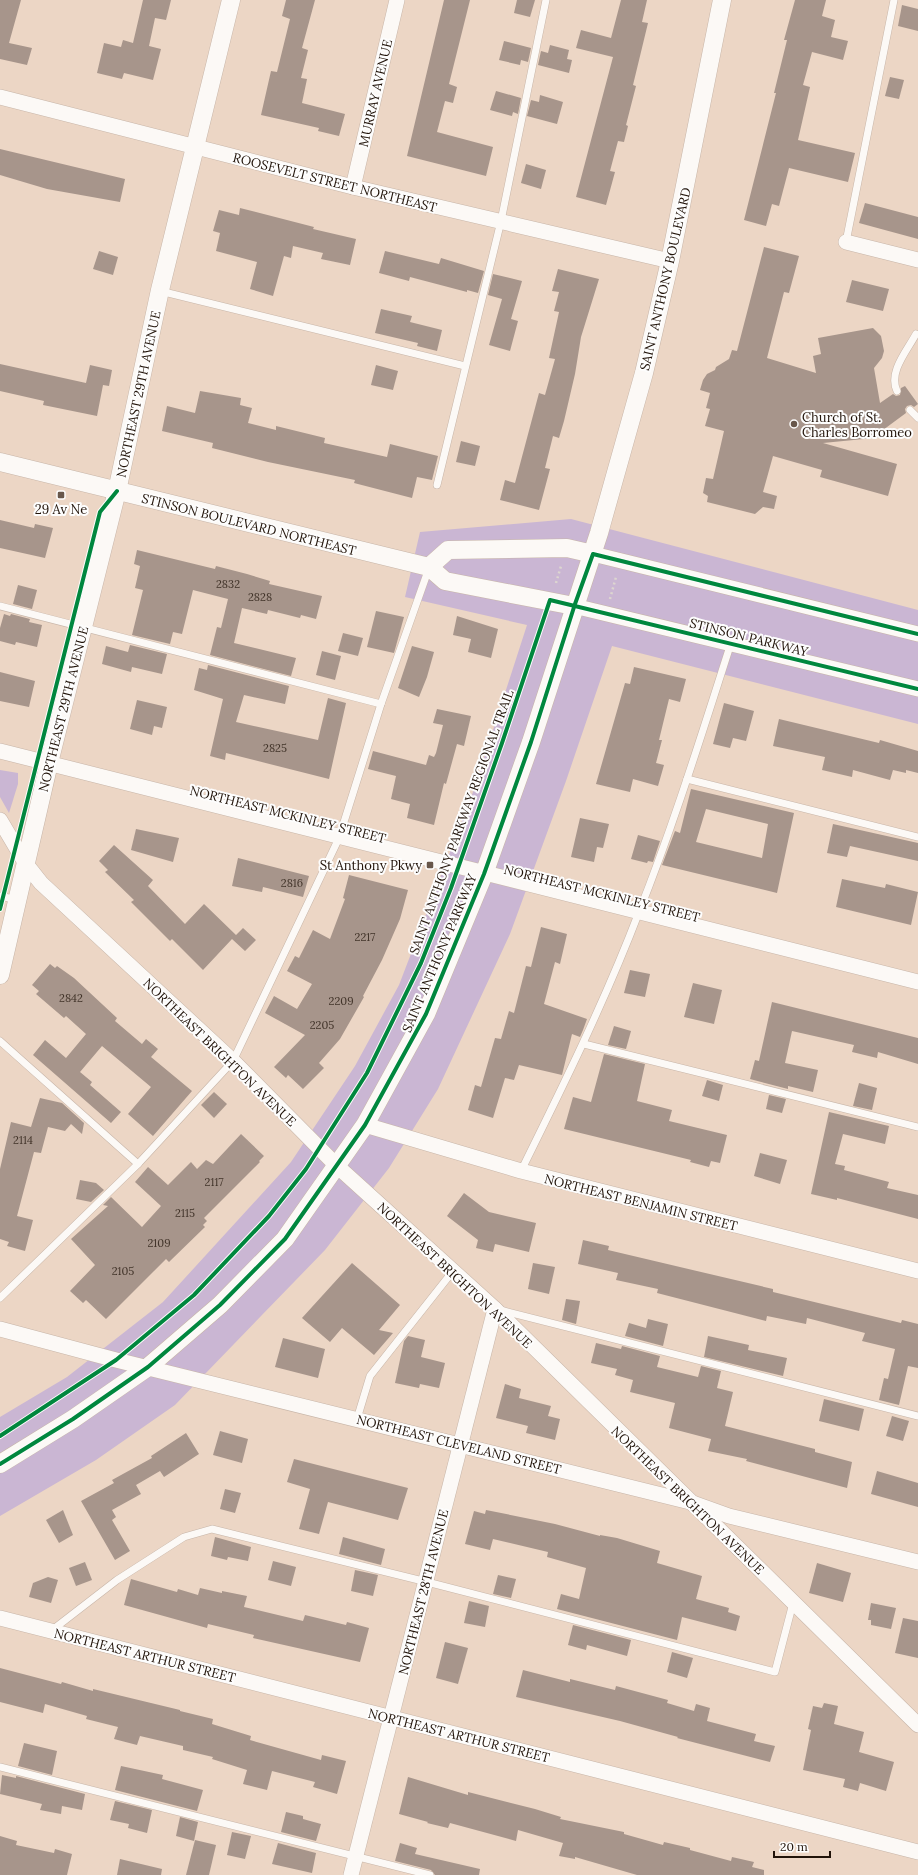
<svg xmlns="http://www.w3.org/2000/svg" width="918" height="1875" font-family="Lora,serif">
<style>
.green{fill:#cab6d3}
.building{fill:#a7958b;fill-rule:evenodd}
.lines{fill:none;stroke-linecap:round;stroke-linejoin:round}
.service-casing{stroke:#c7b5a8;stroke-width:8}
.minor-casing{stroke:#c7b5a8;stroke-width:16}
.tertiary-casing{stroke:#c7b5a8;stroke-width:19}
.path{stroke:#ddd6d0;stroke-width:2.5;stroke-dasharray:2 3;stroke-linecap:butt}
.service{stroke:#fcf9f6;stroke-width:7}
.minor{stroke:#fcf9f6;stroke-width:15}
.tertiary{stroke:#fcf9f6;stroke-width:18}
.cycleway-casing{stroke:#fdfdfd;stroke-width:6}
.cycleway{stroke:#00873e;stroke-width:4}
.poi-dot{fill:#68574b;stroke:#fdfdfd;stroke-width:1.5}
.labels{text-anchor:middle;stroke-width:4;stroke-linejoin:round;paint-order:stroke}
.number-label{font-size:11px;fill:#42342a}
.street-label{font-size:13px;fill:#211309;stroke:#fdfdfd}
.poi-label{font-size:13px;fill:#211309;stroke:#fdfdfd;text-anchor:start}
</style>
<rect width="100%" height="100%" fill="#ecd6c5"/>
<g class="green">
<path d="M571,519L918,610V724L612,646L566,781L510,934L438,1089L389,1168L325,1250L175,1405L96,1460L0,1516V1417L67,1377L163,1302L291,1162L355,1066L399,985L473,792L527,625L405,597L420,532Z"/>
<path d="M0,770L18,773V784L9,813L0,797Z"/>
</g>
<g class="building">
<path d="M0,0H21L9,43L32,48L27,65L0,59Z"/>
<path d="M143,0H171L166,20L155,18L149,46L161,49L153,80L124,73L122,79L97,73L104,43L121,47L123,40L133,43Z"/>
<path d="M286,0H315L302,48L308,50L301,78L307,79L302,103L345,114L339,136L318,131L319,128L261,115L271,71L277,72L290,19L282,16Z"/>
<path d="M444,0H470L449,84L457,87L453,103L445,101L437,132L493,147L486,176L407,156Z"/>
<path d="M517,0H535L530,17L514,13Z"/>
<path d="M621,0H647L642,22L648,23L633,85L636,86L626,125L628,126L624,142L618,141L610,171L615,172L606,205L576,197L613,57L576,48L581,30L611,38Z"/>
<path d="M795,0H826L822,16L835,20L831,37L848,41L843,60L812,52L803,85L810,87L798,140L855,153L848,182L789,168L779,206L772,204L766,226L744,220L776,93H774L787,40H784Z"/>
<path d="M902,5L918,9V31L898,26Z"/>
<path d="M504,41L531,48L528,62L521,60L520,65L499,60Z"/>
<path d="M550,45L569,50L567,59L572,60L569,73L538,65L541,51L548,53Z"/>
<path d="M890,77L904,80L899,99L885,96Z"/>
<path d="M496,91L521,98L518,114L513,112L512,116L490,110Z"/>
<path d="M540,95L563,102L557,124L527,116L531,100L539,102Z"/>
<path d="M0,149L125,179L120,202L47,189L0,175Z"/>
<path d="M526,164L546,170L541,189L521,183Z"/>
<path d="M865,203L918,217V239L859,223Z"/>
<path d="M240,208L314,227L313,229L356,239L350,265L321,259L323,253L293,246L291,258L284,256L273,296L250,289L257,262L216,251L220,233L213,231L219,210L239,215Z"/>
<path d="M764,247L799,256L789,293L784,292L767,358L816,373L813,356L821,354L818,338L873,328L881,336L884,351L882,358L874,368L880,403L893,394L896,396L900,395L901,388L905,386L918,404L914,407L911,405L907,406L905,409L906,413L883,430L884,437L823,443L897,464L888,496L820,477L822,470L773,456L763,492L777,496L774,509L763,507L755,514L707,502L708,496L703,493L706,478L713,479L724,431L705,426L710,409L706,408L710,393L700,390L703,380L707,374L715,370L716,367L729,359L732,350L737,351Z"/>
<path d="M99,251L118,257L113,275L93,269Z"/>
<path d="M385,251L439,264L441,258L484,271L478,293L467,290V292L410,277L409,281L379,273Z"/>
<path d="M558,269L599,279L581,337L575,374L564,421L559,438L553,436L545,468L550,469L539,510L500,500L505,480L515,483L539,393L545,395L555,359L549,358L559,312L554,311L559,292L552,291Z"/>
<path d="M493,274L522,281L511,319L518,321L510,351L489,345L502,299L488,295Z"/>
<path d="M852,280L889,289L883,311L846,302Z"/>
<path d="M381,309L412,316L410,322L442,330L437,351L417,346L418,343L375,333Z"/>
<path d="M0,364L86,383L90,365L112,370L109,386L103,385L97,416L43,405L44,401L0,391Z"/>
<path d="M376,365L398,371L393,390L371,385Z"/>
<path d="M200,391L241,398L240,405L252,408L248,423L276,430V426L325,438L324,443L387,457L390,444L438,456L432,480L417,477L412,498L354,483L355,480L268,462L212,448L213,443L162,431L167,406L195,413Z"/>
<path d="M461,441L480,446L475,466L456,462Z"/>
<path d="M0,520L34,528L35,524L53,528L45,558L0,548Z"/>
<path d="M137,550L215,569L216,566L247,574L270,581L269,584L322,596L316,619L301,615L300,618L268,610L267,614L242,608L234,643L296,658L291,676L210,655L217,627L221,628L228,599L193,590L182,634L173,632L170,644L132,635L143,590L135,588L140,566L134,564Z"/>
<path d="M18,585L37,590L32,609L13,604Z"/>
<path d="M376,611L404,617L394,653L367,647Z"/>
<path d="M4,614L10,616L11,614L30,619L29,622L42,625L37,647L16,642L15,645L0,641V628Z"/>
<path d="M457,616L498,629L491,658L468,652L471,639L453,635Z"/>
<path d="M343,633L363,638L358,656L338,651Z"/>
<path d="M130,645L167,654L162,674L132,667L131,672L102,664L106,646L128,652Z"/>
<path d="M412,646L434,652L427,677L419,697L398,688Z"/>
<path d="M322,651L341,656L335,680L316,675Z"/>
<path d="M208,665L289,686L285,704L244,695L236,722L318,740L328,698L346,703L329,779L226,753L225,760L210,756L223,699L194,690L199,668L207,670Z"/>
<path d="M634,667L686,679L680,702L669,699L659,740H662L656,763L664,765L658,786L633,779L630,792L596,784L625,683L630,684Z"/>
<path d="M0,672L35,681L29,707L0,701Z"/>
<path d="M137,700L167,707L162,728L154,726L152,735L130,729Z"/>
<path d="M724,703L754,711L746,741L733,738L730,748L713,744Z"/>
<path d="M437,709L471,716L464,746L457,744L446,784L444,783L434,825L407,818L410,804L391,799L396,776L368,769L373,751L426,765L429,755L434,757L436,753L443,725L433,723Z"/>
<path d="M779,719L879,743L880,740L918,751V773L906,770V773L893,770L890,780L853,770L852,777L822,770L825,757L773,746Z"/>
<path d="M691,789L794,813L777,893L662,865L675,831L680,833ZM706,809L768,824L762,858L696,842Z"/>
<path d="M580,818L609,824L603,848L597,847L594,862L571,857Z"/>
<path d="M833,824L918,843V861L850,846L847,857L827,853Z"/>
<path d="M136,829L179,838L173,862L131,850Z"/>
<path d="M638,835L660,841L653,862L648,861L647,863L631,859Z"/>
<path d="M114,845L153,880L148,886L185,924L204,904L236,935L243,928L256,940L245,951L232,939L203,970L172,939L170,941L131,902L134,900L105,872L108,870L99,861Z"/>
<path d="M238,858L309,876L303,897L263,887L262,892L232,886Z"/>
<path d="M349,875L408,890L400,919L382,960L363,996L364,997L340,1039L319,1063L324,1068L303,1089L288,1075L286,1078L274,1067L305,1035L265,1013L274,996L297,1009L312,984L287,971L295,956L299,958L313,930L330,939L345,899L343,898Z"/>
<path d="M842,879L885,888L886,884L918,892L911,925L836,907Z"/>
<path d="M541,927L567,934L560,964L555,962L544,1004L587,1019L583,1030L580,1037L572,1034L562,1075L519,1065L514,1080L505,1078L493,1118L468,1110L475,1085L481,1087L495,1038L501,1039L509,1011L514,1013L526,966L531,967Z"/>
<path d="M50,964L55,968L57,966L74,978L117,1018L115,1021L142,1044L146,1039L158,1049L151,1057L192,1091L153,1136L128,1114L151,1087L102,1046L80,1072L92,1082L90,1085L121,1112L111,1123L33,1055L45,1040L66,1058L86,1034L66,1016L64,1018L36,994L39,991L32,985Z"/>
<path d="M630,970L650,974L645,997L624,993Z"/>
<path d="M693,983L722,990L714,1024L684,1017Z"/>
<path d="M772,1002L918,1038V1064L878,1052L877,1058L852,1052L854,1045L792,1031L785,1063L818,1070L813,1092L788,1086V1089L750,1079L755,1060L759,1061Z"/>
<path d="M614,1026L631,1031L626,1049L608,1045Z"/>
<path d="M604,1054L645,1064L637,1101L672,1110L669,1121L727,1135L720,1163L711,1161L709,1167L690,1162L691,1160L564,1129L573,1097L591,1102Z"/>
<path d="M707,1080L723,1085L719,1101L702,1096Z"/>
<path d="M859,1083L877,1088L872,1110L853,1106Z"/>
<path d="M214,1092L227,1104L214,1118L201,1105Z"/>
<path d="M769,1095L786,1099L782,1113L766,1109Z"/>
<path d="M40,1098L62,1103L84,1123L82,1134L71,1124L65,1131L48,1127L41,1153L34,1152L17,1216L33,1220L25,1251L7,1246L9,1242L0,1239V1169L11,1122L31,1127Z"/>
<path d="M829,1112L889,1126L885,1144L843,1134L835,1164L845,1166L844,1170L889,1182L887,1188L918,1195V1219L837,1198V1200L811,1194Z"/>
<path d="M241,1134L264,1156L259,1161L260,1162L204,1218L207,1221L203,1225L205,1227L169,1262L166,1259L106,1319L86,1300L83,1303L70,1291L95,1265L71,1239L108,1206L103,1205L111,1197L142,1227L161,1206L135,1182L148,1167L168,1185L191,1162L197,1169L206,1160L213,1164Z"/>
<path d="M760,1153L787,1160L780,1184L754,1176Z"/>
<path d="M80,1180L96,1183L104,1190L91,1202L76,1199Z"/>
<path d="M464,1193L489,1212L536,1223L529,1252L495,1244L493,1252L476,1248L478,1240L447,1216Z"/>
<path d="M583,1240L609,1246L608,1250L773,1289V1292L901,1323L902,1320L918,1324V1368L908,1366L899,1405L879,1400L884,1378L888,1379L895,1349L862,1341L865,1333L807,1318L806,1324L767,1316L766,1321L657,1293L658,1289L616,1280L618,1273L578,1264Z"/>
<path d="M352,1263L400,1305L379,1330L393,1333L374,1355L342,1328L330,1342L302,1318Z"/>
<path d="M533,1263L555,1267L549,1294L528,1289Z"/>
<path d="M566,1299L580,1301L576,1324L562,1320Z"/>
<path d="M648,1319L668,1324L663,1346L625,1336L629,1323L646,1328Z"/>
<path d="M408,1336L425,1340L421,1357L445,1363L439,1388L420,1384L419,1388L395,1383L404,1341Z"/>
<path d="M708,1336L749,1345L748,1350L787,1358L783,1376L704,1357Z"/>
<path d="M283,1338L325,1349L318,1378L275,1367Z"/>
<path d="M596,1343L621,1349L622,1346L660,1356L657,1367L698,1377L701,1366L721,1371L717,1388L733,1392L725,1426L815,1449V1452L852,1462L847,1488L746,1461L747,1459L708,1451L711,1439L669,1428L675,1403L630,1392L633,1380L615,1375L617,1369L591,1363Z"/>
<path d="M505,1384L521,1389L519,1398L551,1406L548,1416L560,1419L555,1440L526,1433L528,1426L496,1418Z"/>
<path d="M824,1399L864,1409L859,1431L819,1421Z"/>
<path d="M892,1416L909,1421L903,1441L886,1436Z"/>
<path d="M220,1431L248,1439L242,1463L213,1455Z"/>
<path d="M186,1433L199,1454L164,1477L160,1471L136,1485L141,1494L112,1510L116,1517L112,1520L130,1551L115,1560L81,1501L114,1483L112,1480L152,1458L151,1456Z"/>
<path d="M294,1459L408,1488L398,1520L328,1502L319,1534L299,1529L310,1489L287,1482Z"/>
<path d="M877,1471L918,1483V1507L871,1494Z"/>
<path d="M225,1489L241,1493L235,1513L220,1509Z"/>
<path d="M63,1510L73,1535L59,1543L46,1520Z"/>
<path d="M486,1510L555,1524L600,1536V1535L617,1538L660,1551L657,1563L702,1576L696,1599L729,1608L728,1612L740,1616L736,1631L682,1617L677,1640L557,1609L561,1594L579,1599L586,1568L547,1557L548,1552L493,1539L490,1550L465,1544L474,1511L485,1514Z"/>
<path d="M215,1537L251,1547L248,1561L228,1557L227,1560L211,1556Z"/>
<path d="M343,1537L385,1549L381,1565L339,1554Z"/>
<path d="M273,1561L296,1567L291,1586L268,1580Z"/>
<path d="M85,1562L92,1580L76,1586L69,1568Z"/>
<path d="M817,1563L851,1573L843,1602L809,1593Z"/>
<path d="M355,1570L378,1575L373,1596L351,1591Z"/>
<path d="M498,1575L516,1579L511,1598L493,1594Z"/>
<path d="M48,1577L58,1580L51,1603L29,1597L33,1583Z"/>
<path d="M131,1579L177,1592L178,1589L198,1595L200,1588L222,1593V1591L247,1596L244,1607L303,1621L305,1615L346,1625L347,1622L369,1628L360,1662L253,1638L254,1635L208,1624L207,1628L124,1605Z"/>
<path d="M469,1601L489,1606L485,1627L464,1623Z"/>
<path d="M871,1603L896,1608L891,1629L871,1625V1620H868Z"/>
<path d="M903,1618L918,1621V1658L895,1653Z"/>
<path d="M573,1625L631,1640L627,1656L587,1645L586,1650L568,1645Z"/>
<path d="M445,1642L468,1648L458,1684L436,1678Z"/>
<path d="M672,1652L693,1658L687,1678L667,1672Z"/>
<path d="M0,1668L61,1684L62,1682L93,1691V1689L180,1710V1711L213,1719L212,1724L251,1736L250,1740L321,1760L322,1755L346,1761L337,1794L313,1787L315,1782L272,1771L267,1790L243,1784L247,1770L212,1759L213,1757L183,1750V1746L140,1736L137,1745L114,1739L118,1727L86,1719L87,1716L45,1704L43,1713L0,1702Z"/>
<path d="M523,1670L570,1682V1679L615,1690L616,1686L668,1700L667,1703L694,1711L696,1704L710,1708L707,1721L756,1734L754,1741L775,1746L770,1762L677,1738L678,1737L620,1721L516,1697Z"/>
<path d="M824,1703L838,1706L834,1724L864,1732L859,1752L894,1762L886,1791L860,1783L858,1791L843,1787L845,1779L803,1770L811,1730L808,1729L813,1706L822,1708Z"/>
<path d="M24,1743L57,1751L52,1775L18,1766Z"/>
<path d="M121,1766L163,1775L162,1779L203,1790L197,1811L115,1790Z"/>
<path d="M2,1775L16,1778V1776L85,1794L82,1810L62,1806L61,1814L40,1810L42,1804L0,1794Z"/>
<path d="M408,1777L468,1795V1792L535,1809L561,1817L560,1819L624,1832V1834L663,1845L664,1842L690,1848V1850L731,1861L732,1857L754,1862L752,1867L764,1870V1875H637L575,1857V1859L559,1856L563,1843L518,1830L516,1841L450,1823L448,1828L427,1823L428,1822L399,1814Z"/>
<path d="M115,1801L152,1810L147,1833L128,1828L129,1824L110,1820Z"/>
<path d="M286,1812L303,1816V1819L321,1824L316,1841L281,1832Z"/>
<path d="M180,1817L198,1822L194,1841L176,1836Z"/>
<path d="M232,1832L251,1836L245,1859L227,1855Z"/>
<path d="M0,1836L17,1841L16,1845L54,1853L55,1849L72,1854L67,1875H0Z"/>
<path d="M195,1840L216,1845L209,1875H186Z"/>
<path d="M278,1843L316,1853L312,1873L272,1864Z"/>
<path d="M400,1843L417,1848L415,1854L480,1869L479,1875H435L431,1870L395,1861Z"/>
<path d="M120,1859L162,1869L161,1875H117Z"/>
</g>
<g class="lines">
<g class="service-casing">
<g id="service">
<path d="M846,242L894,0"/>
<path d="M160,291L465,366"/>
<path d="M897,391C888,372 907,351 916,334"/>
<path d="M910,410L918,418"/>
<path d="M437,485L501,221L546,0"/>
<path d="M0,606L381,704"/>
<path d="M687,779L918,837"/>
<path d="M0,896L17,900"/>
<path d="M0,1041L138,1164"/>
<path d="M584,1044L918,1127"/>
<path d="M521,1171C563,1086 605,1001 639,912C674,824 702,733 731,643"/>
<path d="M0,1298L138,1164L233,1061L339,838L381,704L429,568"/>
<path d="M500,1310L918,1416"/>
<path d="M357,1419L370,1376L453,1271"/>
<path d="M51,1631L117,1580L184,1537L212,1529L427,1582L775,1672L793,1603"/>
<path d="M0,1767L430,1875"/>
</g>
</g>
<g class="minor-casing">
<g id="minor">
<path d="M0,97L353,187L670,261"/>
<path d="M353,187L397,0"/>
<path d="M846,242L918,260"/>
<path d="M593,554L918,634"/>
<path d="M574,606L918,689"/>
<path d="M0,751L918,982"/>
<path d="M0,820L26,864L41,883L233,1061L337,1166L495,1309L918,1725"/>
<path d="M365,1125L521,1171L918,1271"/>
<path d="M0,1329L116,1360L690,1502L729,1516L918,1562"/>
<path d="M0,1618L918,1852"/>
<path d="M351,1875L495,1309"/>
</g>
</g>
<g class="tertiary-casing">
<g id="tertiary">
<path d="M0,462L429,567L445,581L574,606"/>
<path d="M429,567L448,550L567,548L593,554"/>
<path d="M0,975L49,763L117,491L160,290L231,0"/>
<path d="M0,1464L73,1419L148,1367L220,1305L285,1239L365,1125L426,1014L484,874L531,742L599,533L644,373L670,261L722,0"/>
</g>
</g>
<g class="path">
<path d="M556,583L561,566"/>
<path d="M610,599L616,577"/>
</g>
<use href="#service" class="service"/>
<use href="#minor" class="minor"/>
<use href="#tertiary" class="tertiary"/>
<g class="cycleway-casing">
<g id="cycleway">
<path d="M0,909L100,512L117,491"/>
<path d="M0,1436L116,1360L194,1295L269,1216L306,1169L367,1073L421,963L451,888L502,743L550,600L918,689"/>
<path d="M0,1464L73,1419L148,1367L220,1305L285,1239L365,1125L426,1014L484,874L531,742L575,604L593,554L918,634"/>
</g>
</g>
<use href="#cycleway" class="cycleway"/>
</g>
<g class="poi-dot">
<circle cx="794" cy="424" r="4"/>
<rect x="57" y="491" width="8" height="8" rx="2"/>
<rect x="426" y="861" width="8" height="8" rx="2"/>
</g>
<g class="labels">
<g class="number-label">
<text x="228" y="588">2832</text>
<text x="260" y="601">2828</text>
<text x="275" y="752">2825</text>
<text x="292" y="887">2816</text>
<text x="365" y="941">2217</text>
<text x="71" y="1002">2842</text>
<text x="341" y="1005">2209</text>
<text x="322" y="1029">2205</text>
<text x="23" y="1144">2114</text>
<text x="214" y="1186">2117</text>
<text x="185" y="1217">2115</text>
<text x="159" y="1247">2109</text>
<text x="123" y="1275">2105</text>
</g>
<g class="street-label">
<text transform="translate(375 93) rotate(-77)" y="5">MURRAY AVENUE</text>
<text transform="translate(335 182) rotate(14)" y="5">ROOSEVELT STREET NORTHEAST</text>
<text transform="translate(665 279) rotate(-77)" y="5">SAINT ANTHONY BOULEVARD</text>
<text transform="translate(138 394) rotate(-78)" y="5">NORTHEAST 29TH AVENUE</text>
<text transform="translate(249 524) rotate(14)" y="5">STINSON BOULEVARD NORTHEAST</text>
<text transform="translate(749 637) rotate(14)" y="5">STINSON PARKWAY</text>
<text transform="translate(63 709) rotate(-76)" y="5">NORTHEAST 29TH AVENUE</text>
<text transform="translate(288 814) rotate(14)" y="5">NORTHEAST MCKINLEY STREET</text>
<text transform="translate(461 822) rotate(-70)" y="5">SAINT ANTHONY PARKWAY REGIONAL TRAIL</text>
<text transform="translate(602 893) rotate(14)" y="5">NORTHEAST MCKINLEY STREET</text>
<text transform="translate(439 953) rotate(-67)" y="5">SAINT ANTHONY PARKWAY</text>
<text transform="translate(220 1052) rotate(44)" y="5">NORTHEAST BRIGHTON AVENUE</text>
<text transform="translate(641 1202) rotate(14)" y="5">NORTHEAST BENJAMIN STREET</text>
<text transform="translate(455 1275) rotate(43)" y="5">NORTHEAST BRIGHTON AVENUE</text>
<text transform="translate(459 1444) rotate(14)" y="5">NORTHEAST CLEVELAND STREET</text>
<text transform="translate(688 1500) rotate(44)" y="5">NORTHEAST BRIGHTON AVENUE</text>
<text transform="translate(423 1592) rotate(-76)" y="5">NORTHEAST 28TH AVENUE</text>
<text transform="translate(145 1655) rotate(14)" y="5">NORTHEAST ARTHUR STREET</text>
<text transform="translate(459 1735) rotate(14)" y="5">NORTHEAST ARTHUR STREET</text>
</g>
<g class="poi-label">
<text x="802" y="422">Church of St.<tspan x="802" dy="15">Charles Borromeo</tspan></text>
<text x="61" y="514" text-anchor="middle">29 Av Ne</text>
<text x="422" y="870" text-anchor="end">St Anthony Pkwy</text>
</g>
</g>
<path d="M774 1851v6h56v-6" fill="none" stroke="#211309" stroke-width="2"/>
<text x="780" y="1851" font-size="12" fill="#211309" stroke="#fdfdfd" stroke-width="3" paint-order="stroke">20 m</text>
</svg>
